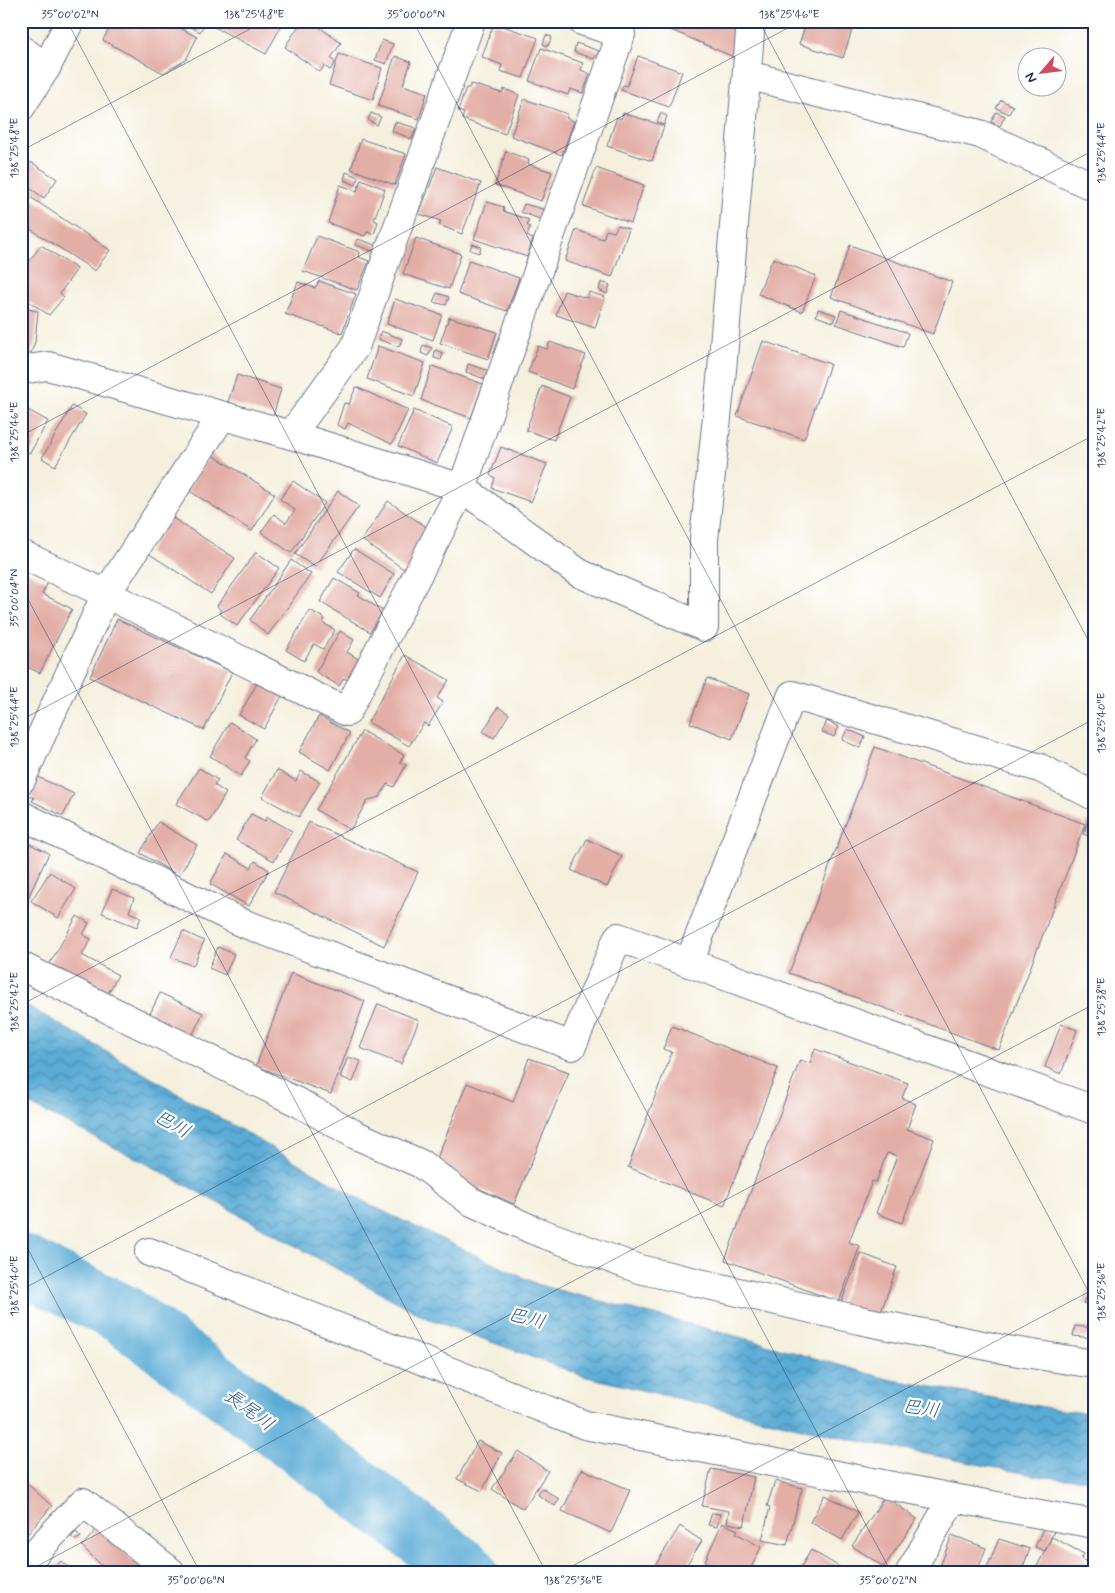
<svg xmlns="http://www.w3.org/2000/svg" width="1115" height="1593" font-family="Mynerve,'Klee One',sans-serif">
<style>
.water{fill:url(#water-waves);stroke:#3a6d9a}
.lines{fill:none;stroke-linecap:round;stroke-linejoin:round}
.river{stroke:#5aabd5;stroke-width:60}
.building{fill:#e3aea6}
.minor-casing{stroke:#67738b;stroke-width:30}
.minor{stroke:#fff;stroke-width:28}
.ticks{fill:none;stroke:#1b2f5e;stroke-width:1;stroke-opacity:0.45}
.labels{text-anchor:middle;stroke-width:4.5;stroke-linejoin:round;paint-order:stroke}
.water-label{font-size:19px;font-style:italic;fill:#315a88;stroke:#fff}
.neatline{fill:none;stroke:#1b2f5e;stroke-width:2}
.ticks-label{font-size:12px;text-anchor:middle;fill:#1b2f5e}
</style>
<defs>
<pattern id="water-waves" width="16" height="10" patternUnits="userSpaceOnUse" patternTransform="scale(1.25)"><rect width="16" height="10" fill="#5aabd5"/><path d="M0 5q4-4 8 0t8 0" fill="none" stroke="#4a8cb0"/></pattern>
</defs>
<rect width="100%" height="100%" fill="#fff"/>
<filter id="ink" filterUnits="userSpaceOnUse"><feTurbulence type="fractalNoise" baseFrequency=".02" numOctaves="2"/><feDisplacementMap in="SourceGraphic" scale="10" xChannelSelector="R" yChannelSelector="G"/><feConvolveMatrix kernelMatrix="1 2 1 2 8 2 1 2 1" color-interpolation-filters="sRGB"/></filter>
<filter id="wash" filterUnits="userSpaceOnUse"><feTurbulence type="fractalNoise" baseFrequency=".0096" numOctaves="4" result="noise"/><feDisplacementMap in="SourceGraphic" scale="20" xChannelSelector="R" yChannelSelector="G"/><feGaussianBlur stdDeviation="1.12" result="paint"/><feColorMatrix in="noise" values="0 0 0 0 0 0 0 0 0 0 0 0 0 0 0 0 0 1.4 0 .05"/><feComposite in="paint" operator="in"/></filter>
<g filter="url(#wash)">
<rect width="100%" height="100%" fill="#f5f0de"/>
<path class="water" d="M21,1002L370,1205L539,1285L755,1341L888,1379L1061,1410L1094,1414V1480L1043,1477L848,1439L583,1376L424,1317L151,1166L21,1100Z"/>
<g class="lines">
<path class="river" d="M21,1264L122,1314L348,1481L468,1572"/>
</g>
<g id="blocks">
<g class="building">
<path d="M113,21H167L197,37L186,60L163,73L103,40Z"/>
<path d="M179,21H284L266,54L205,22L200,32Z"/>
<path d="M302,21H311L341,43L331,58L335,63L330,70L324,66L320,72L285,47Z"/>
<path d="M656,21H740L736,58L655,23Z"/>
<path d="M807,21H855L843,58L799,44Z"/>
<path d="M494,23L538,38L523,78L500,71L502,65L482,57Z"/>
<path d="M546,35L552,37L548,46L543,44Z"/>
<path d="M382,40L393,44L386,64L375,60Z"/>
<path d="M576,43L599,51L594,59L574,52Z"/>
<path d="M541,48L583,63L581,70L590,74L583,93L570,89L568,95L529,81Z"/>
<path d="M339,54L382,68L373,100L329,85Z"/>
<path d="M395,56L411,62L403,85L427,93L419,119L378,106Z"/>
<path d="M638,56L682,72L669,107L621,90L623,85L627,86Z"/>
<path d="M471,84L502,93L504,89L519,95L505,134L462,119L464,113L458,111L466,88H469Z"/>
<path d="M524,99L568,114L566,118L574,121L562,155L511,136Z"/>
<path d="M1001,100L1013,106L1009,114L996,108Z"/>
<path d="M996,112L1005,116L1000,126L991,122Z"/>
<path d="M371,113L381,117L377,125L368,120Z"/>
<path d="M623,113L664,126L652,161L607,146L617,117L621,119Z"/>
<path d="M661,113L667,116L664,125L657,122Z"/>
<path d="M395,122L416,128L412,139L392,131Z"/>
<path d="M361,139L406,154L395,185L351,169Z"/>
<path d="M506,151L529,160L528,164L552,172L541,201L495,185Z"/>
<path d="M31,162L57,179L44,198L21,182V177Z"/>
<path d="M437,167L481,183L462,234L439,225L441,221L419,214Z"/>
<path d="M596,168L644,185L631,223L583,206Z"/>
<path d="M346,172L358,177L356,185L344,180Z"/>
<path d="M361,179L385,189L374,220L378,222L374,234L367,232L365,236L328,223L340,185L357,191Z"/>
<path d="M21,191L110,250L95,271L21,223Z"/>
<path d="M487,202L504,207L503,211L529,220L527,225L530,227L527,236L533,239L527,257L474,239Z"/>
<path d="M524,204L546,210L542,220L521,212Z"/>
<path d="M618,225L629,229L612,277L565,261L576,230L603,239L606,230L614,232Z"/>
<path d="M317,236L360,252L359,257L369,261L357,290L303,271Z"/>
<path d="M416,238L461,254L449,289L403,274Z"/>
<path d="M358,239L378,246L375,252L355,245Z"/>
<path d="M472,244L481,247L479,253L470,250Z"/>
<path d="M41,245L77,269L60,293L64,297L49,315L21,296V269L23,270Z"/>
<path d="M850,245L952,282L933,334L831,297Z"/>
<path d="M773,258L816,276L802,312L758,294Z"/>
<path d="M469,260L519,278L507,311L458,294Z"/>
<path d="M319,281L356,294L342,333L285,314L298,282L315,288Z"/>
<path d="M601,282L610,285L607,294L599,290Z"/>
<path d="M564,291L587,298L589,292L605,297L595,328L556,315Z"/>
<path d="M437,293L449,297L446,305L433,302Z"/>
<path d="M395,299L442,315L433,340L387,324Z"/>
<path d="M21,308L38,311L35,342L30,356L21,357Z"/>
<path d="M818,309L836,315L833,322L816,316Z"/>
<path d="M841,310L908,333L903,347L836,324Z"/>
<path d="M449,317L497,332L488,359L440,343Z"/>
<path d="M381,331L402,339L399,347L378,339Z"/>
<path d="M763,341L830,364L804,439L737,416Z"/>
<path d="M550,342L586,355L572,389L528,372L538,346L547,349Z"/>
<path d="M423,345L432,348L428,356L421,353Z"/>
<path d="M378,346L425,363L414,396L367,379Z"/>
<path d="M435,350L443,353L441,360L434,358Z"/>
<path d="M468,364L490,371L487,380L466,372Z"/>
<path d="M432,366L483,384L471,418L421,400Z"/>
<path d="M237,375L281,389L273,416L228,402Z"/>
<path d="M542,386L570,397L554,440L526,430Z"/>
<path d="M356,387L408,410L392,444L348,423L345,429L337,425L344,403L349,404Z"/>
<path d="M21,406L48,421L30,453L21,449Z"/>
<path d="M72,406L86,414L55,466L42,458Z"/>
<path d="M414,410L453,427L437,463L398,446Z"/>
<path d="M501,447L547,464L531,502L492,488L495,478L490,475Z"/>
<path d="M211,454L275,494L252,531L188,490Z"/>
<path d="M293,481L325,503L291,553L261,532L274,514L286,523L295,510L280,499Z"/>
<path d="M338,491L359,506L315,567L295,554Z"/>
<path d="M388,501L435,533L408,572L362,540Z"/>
<path d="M171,517L235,558L211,594L148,553Z"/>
<path d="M354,549L394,574L380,598L338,572Z"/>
<path d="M256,552L279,568L237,626L219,613L221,611L217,606Z"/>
<path d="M291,560L311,574L268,635L250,620Z"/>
<path d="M21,569L48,582L42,594L72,609L40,673L21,664Z"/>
<path d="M334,578L360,593L358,595L383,611L370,632L320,602Z"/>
<path d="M310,610L325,619L323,623L335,630L323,649L314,644L304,661L286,650Z"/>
<path d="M117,619L232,672L204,730L90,677Z"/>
<path d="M340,631L354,640L347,652L365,663L353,683L344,678L339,686L316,672Z"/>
<path d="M405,655L449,680L437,698L443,702L428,726L424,723L409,746L368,722Z"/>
<path d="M707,678L749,694L732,739L690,723Z"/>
<path d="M259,680L283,694L264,729L239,715Z"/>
<path d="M498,707L509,714L494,738L483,732Z"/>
<path d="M319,716L350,733L330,770L299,752Z"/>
<path d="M827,721L839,727L834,737L822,732Z"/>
<path d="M230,722L256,739L245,758L250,761L241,776L210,756Z"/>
<path d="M847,729L865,737L860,748L842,740Z"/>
<path d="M362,731L404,755L400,762L406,765L394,787L387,784L380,797L368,800L350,830L316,810Z"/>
<path d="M875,747L1085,824L999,1050L789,973Z"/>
<path d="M199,768L218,780L214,785L226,793L209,822L176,804Z"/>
<path d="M277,770L296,781L301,771L320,782L299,817L262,797Z"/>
<path d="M36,776L74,794L63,816L32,801L34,798L26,794Z"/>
<path d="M251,814L265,821L267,817L292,831L274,861L236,840Z"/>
<path d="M1088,821L1094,823V838L1083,834Z"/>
<path d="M158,822L197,845L179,876L140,853Z"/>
<path d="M309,822L418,872L384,946L274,892Z"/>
<path d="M587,839L622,856L607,887L571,870Z"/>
<path d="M21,840L49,853L26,902L21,900Z"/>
<path d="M227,854L251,868L255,861L269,870L249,906L210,884Z"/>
<path d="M50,872L76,889L58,918L31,901Z"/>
<path d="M112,889L134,898L129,912L141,917L137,927L102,913Z"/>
<path d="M77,916L89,923L83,935L91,939L82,955L118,975L106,997L49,965Z"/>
<path d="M183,931L204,941L193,966L171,957Z"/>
<path d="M218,947L234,954L225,975L209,968Z"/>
<path d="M291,973L365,1001L331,1094L256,1066Z"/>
<path d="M160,993L203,1013L192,1036L149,1016Z"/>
<path d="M378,1004L419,1020L401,1064L360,1048Z"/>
<path d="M1061,1024L1077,1030L1061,1074L1045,1067Z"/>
<path d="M672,1026L778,1068L724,1206L628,1167L672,1052L663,1049Z"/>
<path d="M815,1049L908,1083L902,1098L916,1104L907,1129L934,1139L902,1223L876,1213L897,1156L887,1153L876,1182L872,1181L849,1242L860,1246L839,1302L725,1260L800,1060L810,1063Z"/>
<path d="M348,1057L361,1061L353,1082L340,1077Z"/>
<path d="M529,1058L569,1072L514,1204L480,1189L479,1193L436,1161L467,1083L513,1102Z"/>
<path d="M860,1253L897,1267L879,1317L841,1303Z"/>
<path d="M1094,1275V1307L1083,1303Z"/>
<path d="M1075,1326L1094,1328V1338L1073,1336Z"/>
<path d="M478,1441L502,1453L482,1491L457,1479Z"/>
<path d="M518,1451L548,1471L523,1509L492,1489Z"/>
<path d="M582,1469L630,1490L611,1533L562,1511Z"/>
<path d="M711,1469L754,1477L744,1526L727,1523L729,1511L702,1506Z"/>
<path d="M23,1480L52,1506L24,1538L21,1536V1482Z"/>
<path d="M775,1481L802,1488L787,1545L762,1540L770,1507L767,1506Z"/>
<path d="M542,1488L559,1499L555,1506L538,1495Z"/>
<path d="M825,1495L858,1512L842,1540L810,1522Z"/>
<path d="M885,1496L917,1519L884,1567L852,1546Z"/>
<path d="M712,1513L720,1514L717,1527L708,1525Z"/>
<path d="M722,1523L738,1530L736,1533L761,1547L749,1572H726L705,1561Z"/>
<path d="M1045,1524L1055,1529L1045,1551L1035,1547Z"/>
<path d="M680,1526L702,1541L682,1572H651Z"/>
<path d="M98,1528L147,1572H108L82,1546Z"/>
<path d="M76,1532L81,1537L76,1540L71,1537Z"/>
<path d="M952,1535L986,1548L977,1572H938Z"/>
<path d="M1052,1537L1084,1554L1081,1559L1094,1566L1091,1572H1034Z"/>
<path d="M999,1539L1030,1549L1021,1572H985Z"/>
<path d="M811,1550L848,1572H798Z"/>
<path d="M61,1561L75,1572H50Z"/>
</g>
</g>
</g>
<g filter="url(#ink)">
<use href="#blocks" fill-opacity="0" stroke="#67738b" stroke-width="1"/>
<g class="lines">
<g class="minor-casing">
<g id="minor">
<path d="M21,49L46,68"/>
<path d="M747,75L980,134L1094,187"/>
<path d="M21,107L46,68L70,21"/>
<path d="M21,370L48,366L291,435L462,488L579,573L704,627V539L722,370L751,21"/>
<path d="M291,435L355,347L471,21"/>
<path d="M21,554L106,594L347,712L462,488L621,34L582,21"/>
<path d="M21,780L106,594L222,416"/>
<path d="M21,815L240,922L572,1046L618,937L1094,1110"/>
<path d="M689,963L792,695L1040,768L1094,796"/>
<path d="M21,966L301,1104L356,1135L421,1164L470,1201L533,1230L639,1269L859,1320L1007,1350L1094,1364"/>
<path d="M149,1252L585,1425L953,1498L1094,1524"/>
<path d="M21,1568L83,1502L171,1572"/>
<path d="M910,1572L953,1498"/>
</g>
</g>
<use href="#minor" class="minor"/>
</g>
</g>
<path class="ticks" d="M67,21L891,1572M413,21L1094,1302M759,21L1094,651M21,151L265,21M21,436L801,21M21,586L546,1572M21,720L1094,150M21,1005L1094,435M21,1236L200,1572M21,1290L1094,719M26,1572L1094,1004M561,1572L1094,1289"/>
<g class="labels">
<g class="water-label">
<text transform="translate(173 1123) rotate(30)" y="7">巴川</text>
<text transform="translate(527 1317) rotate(15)" y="7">巴川</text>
<text transform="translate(921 1407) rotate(9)" y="7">巴川</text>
<text transform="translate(250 1409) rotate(37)" y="7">長尾川</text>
</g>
</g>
<rect width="1115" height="1593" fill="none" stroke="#fff" stroke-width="55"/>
<g transform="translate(1042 72) rotate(242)"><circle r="24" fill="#ffffff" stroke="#a4acbf"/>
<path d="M0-4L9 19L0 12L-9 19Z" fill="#d1495b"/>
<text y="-8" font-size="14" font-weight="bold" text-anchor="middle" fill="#1b2f5e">N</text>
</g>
<rect x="28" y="28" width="1060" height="1538" class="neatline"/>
<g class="ticks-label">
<text x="70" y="18">35°00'02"N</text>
<text x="254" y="18">138°25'48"E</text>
<text x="416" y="18">35°00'00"N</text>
<text x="789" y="18">138°25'46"E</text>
<text transform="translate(14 148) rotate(-90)" y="4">138°25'48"E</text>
<text transform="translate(1101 153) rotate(-90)" y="4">138°25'44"E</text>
<text transform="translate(14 432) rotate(-90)" y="4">138°25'46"E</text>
<text transform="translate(1101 438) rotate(-90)" y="4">138°25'42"E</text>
<text transform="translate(14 598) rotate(-90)" y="4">35°00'04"N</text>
<text transform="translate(14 717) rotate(-90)" y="4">138°25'44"E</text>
<text transform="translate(1101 723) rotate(-90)" y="4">138°25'40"E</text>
<text transform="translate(14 1002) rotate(-90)" y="4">138°25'42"E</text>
<text transform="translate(1101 1007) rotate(-90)" y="4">138°25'38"E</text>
<text transform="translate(14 1286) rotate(-90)" y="4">138°25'40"E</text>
<text transform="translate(1101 1292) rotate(-90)" y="4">138°25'36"E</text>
<text x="196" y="1584">35°00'06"N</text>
<text x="573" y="1584">138°25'36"E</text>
<text x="888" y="1584">35°00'02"N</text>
</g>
</svg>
